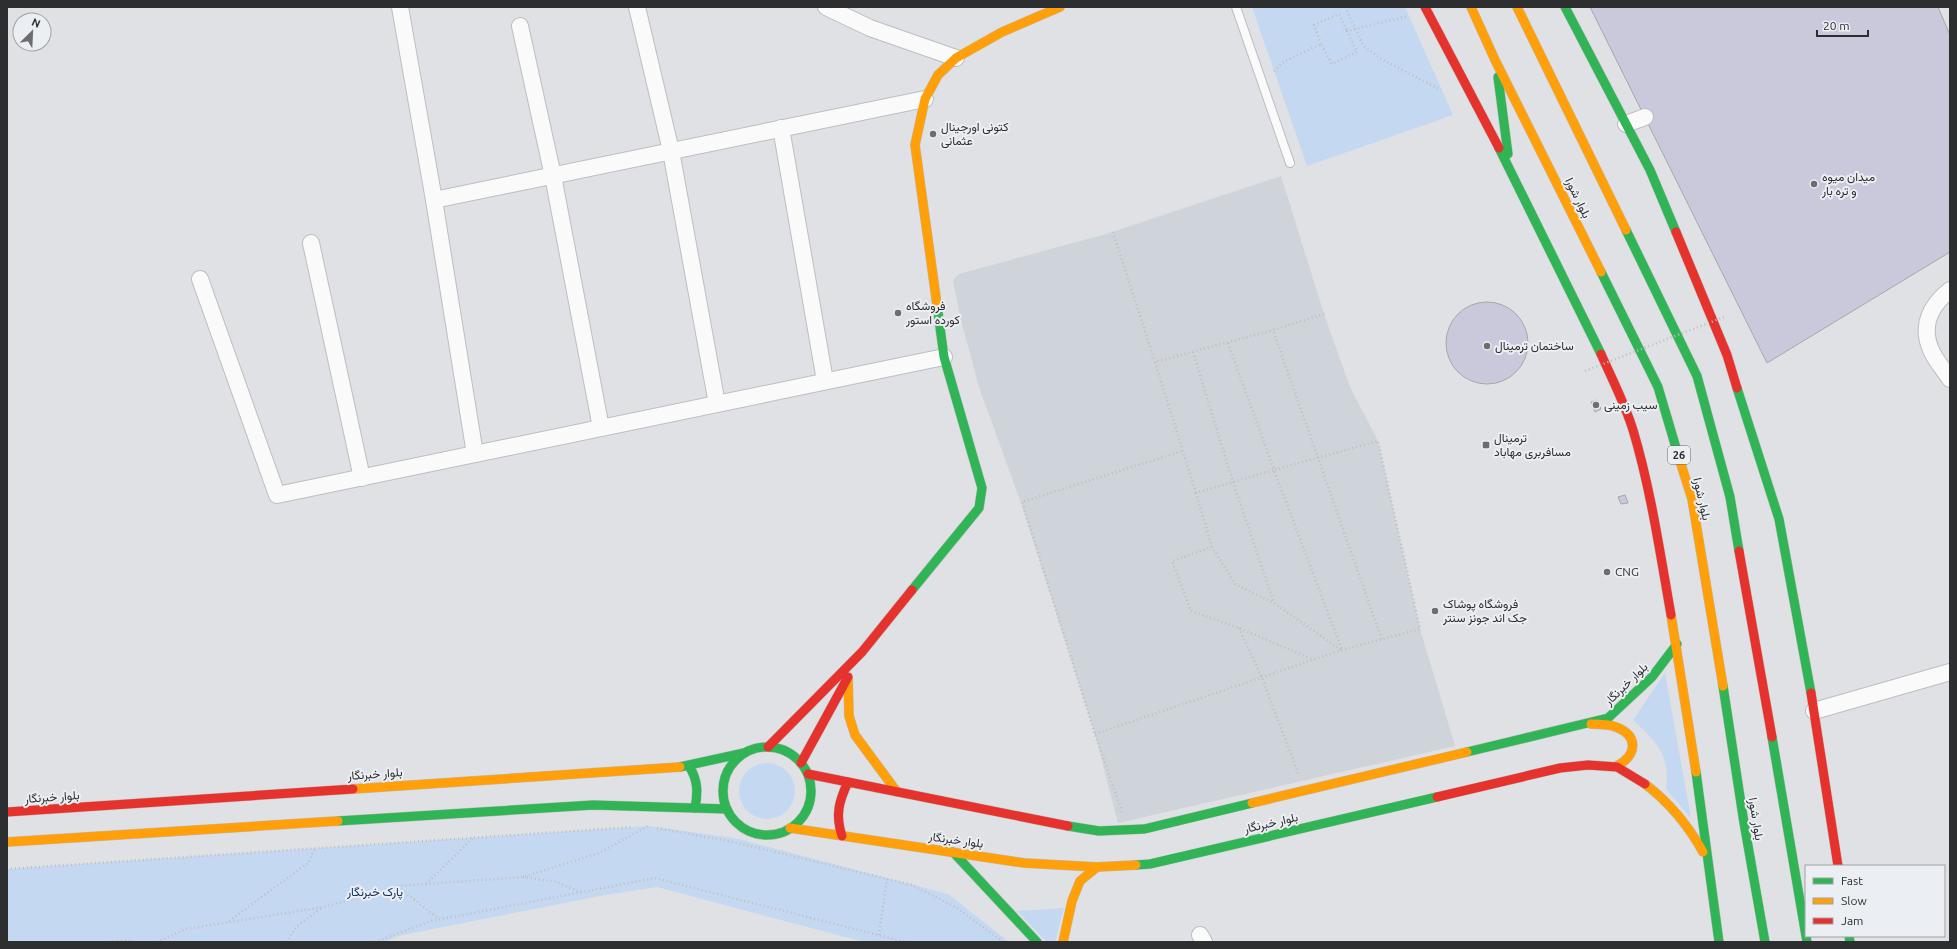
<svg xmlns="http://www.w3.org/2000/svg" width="1957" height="949" font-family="Ubuntu,Vazirmatn,sans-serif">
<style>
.built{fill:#cfd3da}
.green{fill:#c5d8f2}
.building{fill:#cac9db;stroke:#a6a7aa}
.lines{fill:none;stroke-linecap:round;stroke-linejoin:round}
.lane-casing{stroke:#bcbebf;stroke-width:10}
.street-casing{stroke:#bcbebf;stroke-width:18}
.fast-casing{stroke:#bcbebf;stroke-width:10}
.slow-casing{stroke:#bcbebf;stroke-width:10}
.jam-casing{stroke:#bcbebf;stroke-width:10}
.path{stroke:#bdbfbf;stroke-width:2.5;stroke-dasharray:1 3;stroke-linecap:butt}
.lane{stroke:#fafafb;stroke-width:8}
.street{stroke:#fafafb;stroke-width:16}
.fast{stroke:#30b455;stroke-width:9}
.slow{stroke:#ff9f0a;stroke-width:9}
.jam{stroke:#e5322d;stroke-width:9}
.path-bridge{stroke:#bdbfbf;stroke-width:2.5;stroke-dasharray:1 3;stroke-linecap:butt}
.poi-dot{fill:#6b6d6e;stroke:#ebeef2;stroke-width:1.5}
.labels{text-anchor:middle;stroke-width:4;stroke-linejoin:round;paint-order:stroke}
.shield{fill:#ebeef2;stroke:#66686a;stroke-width:1}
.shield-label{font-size:11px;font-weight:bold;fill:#2d2e2f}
.poi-label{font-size:12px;fill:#2d2e2f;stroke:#ebeef2;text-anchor:start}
.street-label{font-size:12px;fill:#2d2e2f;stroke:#ebeef2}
.park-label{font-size:12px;fill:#0a2d5c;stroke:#ebeef2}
</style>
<rect width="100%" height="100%" fill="#dfe1e4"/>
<path class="built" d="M1281,176L1324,314L1350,387L1378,441L1420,629L1455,746L1118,823L1095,734L1021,503L979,387L960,316L953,280L959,274L1106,234Z"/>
<g class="green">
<path d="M1252,7H1405L1453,115L1307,166Z"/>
<path d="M1665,673L1691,818L1666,789C1670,755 1657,742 1633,720Z"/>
<circle cx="767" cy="791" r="28"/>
<path d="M649,826L734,838L948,894L1009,942H864L657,887L605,895L398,936L385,942H7V869Z"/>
<path d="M1064,908L1055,942H1047L1017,911Z"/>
</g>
<g class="building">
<path d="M1590,7H1938L1950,35V252L1767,363Z"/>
<circle cx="1487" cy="343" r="41"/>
<path d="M1597,400L1601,409L1595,412L1591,402Z"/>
<path d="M1625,495L1628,503L1621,504L1618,497Z"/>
</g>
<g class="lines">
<g class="lane-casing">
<path id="lane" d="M1236,7L1290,163"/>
</g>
<g class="street-casing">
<g id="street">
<path d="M400,7L434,200L475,454"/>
<path d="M637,7L671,151L717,404"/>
<path d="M826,7L870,28L956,58"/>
<path d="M520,26L553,176L601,428"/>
<path d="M1626,124L1645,117"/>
<path d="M781,128L825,381"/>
<path d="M434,200L925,99"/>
<path d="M311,243L362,478"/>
<path d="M200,279L277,495L944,357"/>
<path d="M1950,290C1931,305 1920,325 1931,350C1935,360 1944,370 1950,379"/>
<path d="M1814,711L1950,672"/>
<path d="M1200,935L1204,942"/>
</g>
</g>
<g class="fast-casing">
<g id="fast">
<path d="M1565,7L1650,170L1676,232"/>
<path d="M1498,77L1508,154"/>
<path d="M1499,148L1601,354"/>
<path d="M1626,230L1697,376L1730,497L1739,551"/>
<path d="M1601,272L1658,387L1679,458"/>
<path d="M1737,388L1779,519L1811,693"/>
<path d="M912,590L979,508L982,488L944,357L937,305"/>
<path d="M1723,686L1744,823L1765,942"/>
<path d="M1772,737L1807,942"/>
<circle cx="767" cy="791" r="44"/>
<path d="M1467,752L1608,718L1652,677L1677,644"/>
<path d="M689,766C698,780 698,792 695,808"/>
<path d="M680,767L744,753"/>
<path d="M1696,772L1719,942"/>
<path d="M338,821L593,805L727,809"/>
<path d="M1068,826L1099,831L1144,829L1252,803"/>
<path d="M953,852L1037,942"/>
<path d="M1136,865L1150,864L1437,797"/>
<path d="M1849,936L1850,942"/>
</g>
</g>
<g class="slow-casing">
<g id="slow">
<path d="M1471,7L1495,60L1601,272"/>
<path d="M1517,7L1626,230"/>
<path d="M937,305L915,145L925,99L938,75L956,58L1002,32L1060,7"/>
<path d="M1679,458L1692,499L1723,686"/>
<path d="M1671,615L1696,772"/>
<path d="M848,678L849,716L855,735L897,792"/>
<path d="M1591,724C1599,724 1608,724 1616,727C1639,736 1637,755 1617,766"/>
<path d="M1645,784C1670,803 1688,825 1703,852"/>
<path d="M353,789L680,767"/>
<path d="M1252,803L1467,752"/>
<path d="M790,828L1024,863L1097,867L1136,865"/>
<path d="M7,842L338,821"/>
<path d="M1063,942L1072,901L1080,881L1097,867"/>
</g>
</g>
<g class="jam-casing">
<g id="jam">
<path d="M1425,7L1499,148"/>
<path d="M1676,232L1727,355L1737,388"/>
<path d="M1601,354C1612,379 1625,404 1633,430C1651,490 1660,553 1671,615"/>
<path d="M1739,551L1772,737"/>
<path d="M1811,693L1838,866"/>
<path d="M768,747L862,652L912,590"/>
<path d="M801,763L848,677"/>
<path d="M808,774L1068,826"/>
<path d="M1437,797L1560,768L1588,765L1617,767L1645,784"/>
<path d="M7,812L353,789"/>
<path d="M842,836C835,815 839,801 848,782"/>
</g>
</g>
<g class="path">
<path d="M1345,7L1363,45L1381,59L1441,90"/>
<path d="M1321,44L1314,25L1339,14L1347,31"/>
<path d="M1274,71L1285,61L1321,44L1332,64L1357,52L1347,31L1408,16"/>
<path d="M1113,232L1155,362"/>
<path d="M1324,314L1273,330L1382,640"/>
<path d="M1228,343L1274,470L1196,493L1212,547L1235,584L1274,603L1341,650"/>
<path d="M1193,352L1233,482L1274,603"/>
<path d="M1196,493L1155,362L1273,330"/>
<path d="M1212,547L1172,561L1191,611L1239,628L1314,660"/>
<path d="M1239,628L1262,678L1298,773"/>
<path d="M1095,734L1342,650L1420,629L1378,441L1274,470L1342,650"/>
<path d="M1122,812L1095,734L1022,502L1182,451"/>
<path d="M657,828L738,843L912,885L957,908L1003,942"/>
<path d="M7,869L633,827"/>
<path d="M523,877L557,882L582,893"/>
<path d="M426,884L474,837"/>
<path d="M398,887L439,919"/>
<path d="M229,921L308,863L316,847"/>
<path d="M879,935L887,879"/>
<path d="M105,942L128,940L134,942"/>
<path d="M157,942L186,929L324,907L398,886L523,877L599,853L648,826"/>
<path d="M286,942L297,926L323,907"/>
<path d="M375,942L431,921L655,878L905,942"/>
</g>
<use href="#lane" class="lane"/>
<use href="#street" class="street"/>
<use href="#fast" class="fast"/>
<use href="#slow" class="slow"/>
<use href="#jam" class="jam"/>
<path class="path-bridge" d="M1585,371L1724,317"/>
</g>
<g class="poi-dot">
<circle cx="933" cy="134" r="4"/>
<circle cx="1814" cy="184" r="4"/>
<circle cx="898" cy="313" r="4"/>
<circle cx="1487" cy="346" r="4"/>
<circle cx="1596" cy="405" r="4"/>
<rect x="1482" y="441" width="8" height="8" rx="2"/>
<circle cx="1607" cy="572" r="4"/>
<circle cx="1435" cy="611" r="4"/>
</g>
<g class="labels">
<rect class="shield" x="1668" y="446" width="22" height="18" rx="3"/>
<g class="shield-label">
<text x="1679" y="459">26</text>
</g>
<g class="poi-label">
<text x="941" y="131">کتونی اورجینال<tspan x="941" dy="14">عثمانی</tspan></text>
<text x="1822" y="181">میدان میوه<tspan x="1822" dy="14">و تره بار</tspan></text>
<text x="906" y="310">فروشگاه<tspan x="906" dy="14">کورده استور</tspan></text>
<text x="1495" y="350">ساختمان ترمینال</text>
<text x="1604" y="409">سیب زمینی</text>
<text x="1494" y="442">ترمینال<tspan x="1494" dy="14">مسافربری مهاباد</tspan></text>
<text x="1615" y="576">CNG</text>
<text x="1443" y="608">فروشگاه پوشاک<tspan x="1443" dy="14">جک اند جونز سنتر</tspan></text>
</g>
<g class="street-label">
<text transform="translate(1578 198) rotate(64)" y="4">بلوار شورا</text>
<text transform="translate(1702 499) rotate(77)" y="4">بلوار شورا</text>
<text transform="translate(1626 684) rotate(-44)" y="4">بلوار خبرنگار</text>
<text transform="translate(375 774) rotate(-4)" y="4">بلوار خبرنگار</text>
<text transform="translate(52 797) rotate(-4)" y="4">بلوار خبرنگار</text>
<text transform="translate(1756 819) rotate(81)" y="4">بلوار شورا</text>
<text transform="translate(1271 823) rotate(-13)" y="4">بلوار خبرنگار</text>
<text transform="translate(956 840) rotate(8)" y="4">بلوار خبرنگار</text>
</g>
<g class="park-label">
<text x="375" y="896">پارک خبرنگار</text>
</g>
</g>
<rect width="1957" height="949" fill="none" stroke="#2d2e2f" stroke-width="16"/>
<rect x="1805" y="865" width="140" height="72" fill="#ebeef2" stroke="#9fa1a4"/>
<rect x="1813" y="878" width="20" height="6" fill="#30b455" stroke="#9fa1a4"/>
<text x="1841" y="885" font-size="12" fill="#2d2e2f">Fast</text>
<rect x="1813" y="898" width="20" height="6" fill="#ff9f0a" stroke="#9fa1a4"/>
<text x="1841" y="905" font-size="12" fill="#2d2e2f">Slow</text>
<rect x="1813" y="918" width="20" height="6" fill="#e5322d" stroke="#9fa1a4"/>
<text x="1841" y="925" font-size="12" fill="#2d2e2f">Jam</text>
<g transform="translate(32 32) rotate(24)"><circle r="19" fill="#ebeef2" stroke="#9fa1a4"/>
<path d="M0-3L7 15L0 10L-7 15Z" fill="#6b6d6e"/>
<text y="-6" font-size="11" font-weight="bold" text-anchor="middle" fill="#2d2e2f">N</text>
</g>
<path d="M1817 30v6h51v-6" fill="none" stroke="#2d2e2f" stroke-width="2"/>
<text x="1823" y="30" font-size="12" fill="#2d2e2f" stroke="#ebeef2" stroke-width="3" paint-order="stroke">20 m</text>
</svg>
